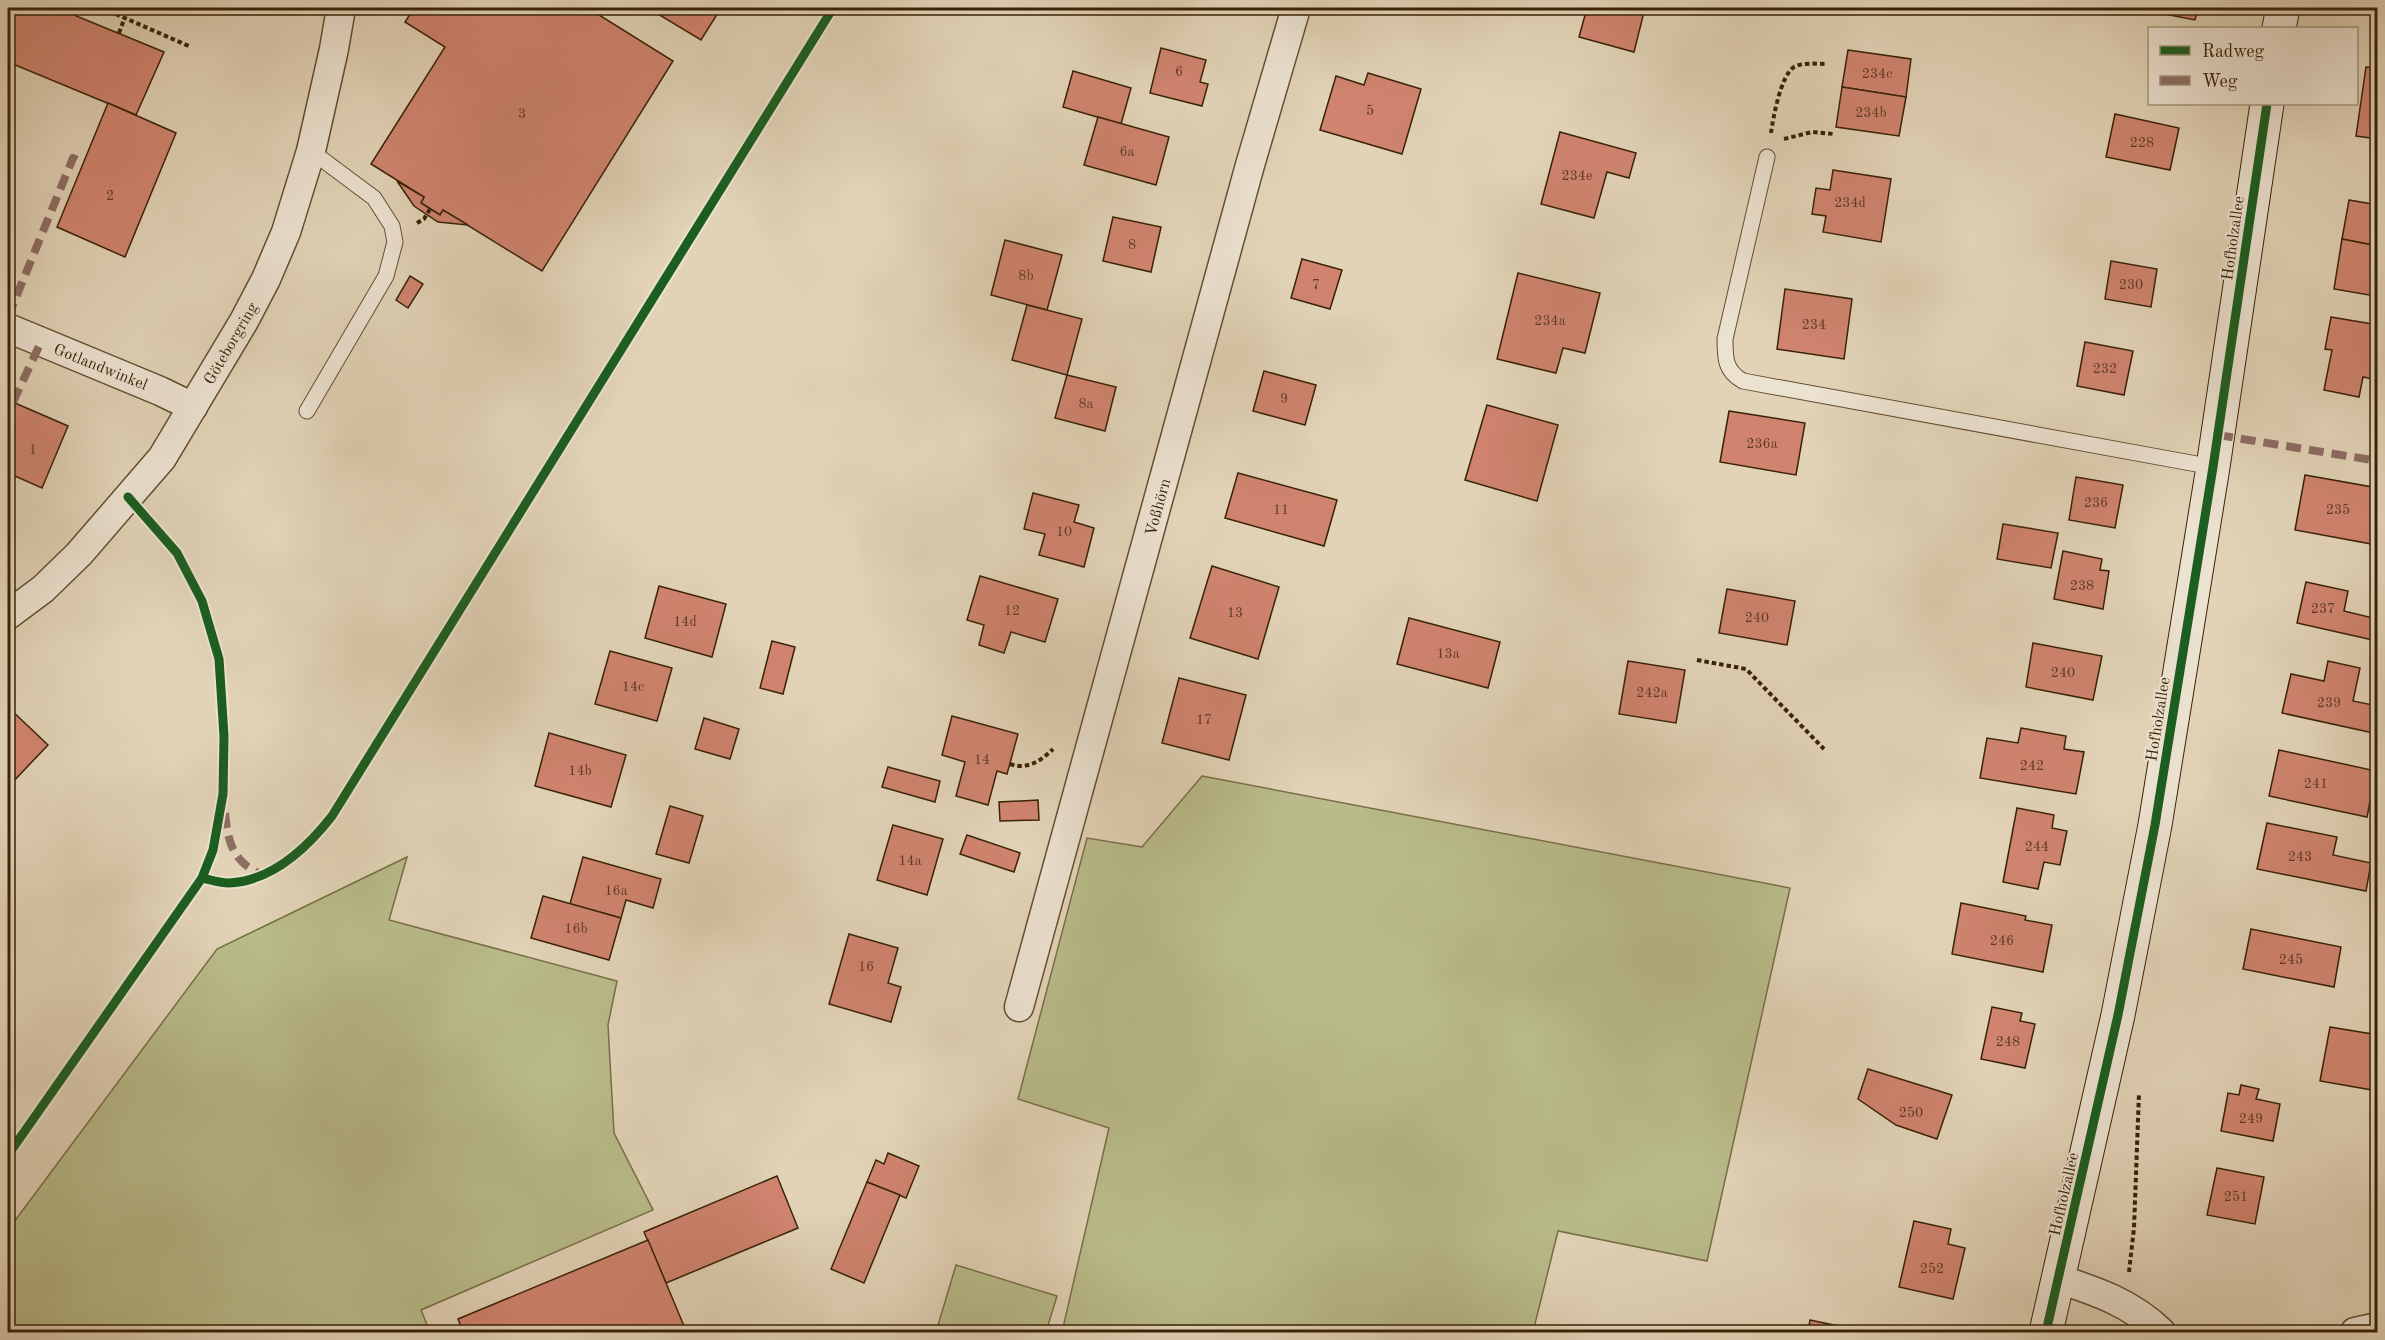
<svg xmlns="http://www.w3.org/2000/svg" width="2385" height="1340" font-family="'Old Standard TT',serif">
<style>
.green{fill:#b9bb8a;stroke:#786e48;stroke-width:1.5}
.building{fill:#d0846f;stroke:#382206;stroke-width:1.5}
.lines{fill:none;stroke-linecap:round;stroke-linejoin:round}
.lane-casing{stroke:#624e32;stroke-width:17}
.street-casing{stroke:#624e32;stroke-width:31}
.secondary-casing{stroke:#382206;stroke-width:35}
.path{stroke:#382206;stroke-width:4;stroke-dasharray:4.5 3;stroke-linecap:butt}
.lane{stroke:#ece2d0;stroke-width:15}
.street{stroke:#ece2d0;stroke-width:28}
.secondary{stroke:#ece2d0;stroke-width:33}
.quiet{stroke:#8d6e63;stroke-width:8;stroke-dasharray:15 8;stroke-linecap:butt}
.cycleway-casing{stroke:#ece2d0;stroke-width:13}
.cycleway{stroke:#1b5e20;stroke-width:9}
.labels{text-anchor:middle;stroke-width:4.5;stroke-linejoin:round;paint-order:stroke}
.number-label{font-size:14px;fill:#5e3a20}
.street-label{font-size:16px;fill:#382206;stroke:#ece2d0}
</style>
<rect width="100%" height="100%" fill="#e2d3b7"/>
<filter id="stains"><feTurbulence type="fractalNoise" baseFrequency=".00333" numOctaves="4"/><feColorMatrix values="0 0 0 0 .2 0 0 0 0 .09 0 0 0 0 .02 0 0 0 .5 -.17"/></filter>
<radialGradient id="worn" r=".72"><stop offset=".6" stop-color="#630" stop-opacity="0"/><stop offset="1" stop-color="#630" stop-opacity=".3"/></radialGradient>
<g class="green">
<path d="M1202,776L1790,888L1707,1261L1558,1231L1533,1332H1062L1109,1128L1018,1099L1087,838L1142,847Z"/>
<path d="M407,857L389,920L617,981L608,1025L614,1133L653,1210L421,1310L430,1332H8V1230L217,949Z"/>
<path d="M956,1265L1057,1296L1046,1332H936Z"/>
</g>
<g class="building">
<path d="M8,8H57L164,52L136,115L8,62Z"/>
<path d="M414,8H588L673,61L542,271L443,210L440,215L421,203L424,197L371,164L445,47L405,22Z"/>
<path d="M648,8H721L701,40Z"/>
<path d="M1587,8H1645L1634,52L1579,37Z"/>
<path d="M2133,8H2198L2195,20Z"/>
<path d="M1161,48L1206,60L1200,82L1208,84L1202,106L1150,93Z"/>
<path d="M1848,50L1911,59L1906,97L1842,87Z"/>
<path d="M2366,67L2378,68V139L2356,136Z"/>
<path d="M1073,71L1131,88L1121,124L1063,107Z"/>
<path d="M1368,73L1421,89L1402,154L1320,130L1336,76L1364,85Z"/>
<path d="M1842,87L1906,97L1899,136L1836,127Z"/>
<path d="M108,103L176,133L125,257L57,227Z"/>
<path d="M2115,114L2179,128L2170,170L2106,157Z"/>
<path d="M1098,117L1169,137L1156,185L1084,165Z"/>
<path d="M1560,132L1636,153L1629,178L1607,172L1594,218L1541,204Z"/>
<path d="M1833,170L1891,179L1881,242L1823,232L1826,216L1812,214L1816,188L1830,190Z"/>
<path d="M397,181L424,197L421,203L440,215L443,210L468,225L438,222L414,206Z"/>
<path d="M2349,200L2378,205V246L2342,239Z"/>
<path d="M1113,217L1161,227L1151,272L1103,261Z"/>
<path d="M2342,239L2378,246V293L2375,296L2334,289Z"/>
<path d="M1005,240L1062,255L1047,310L991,295Z"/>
<path d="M1302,259L1342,270L1330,309L1291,298Z"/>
<path d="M2111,261L2157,269L2151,307L2105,299Z"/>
<path d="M1518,273L1600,293L1585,353L1563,348L1556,373L1497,359Z"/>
<path d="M410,276L423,284L408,308L396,300Z"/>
<path d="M1785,289L1852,299L1844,359L1777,349Z"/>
<path d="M1027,305L1082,319L1067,375L1012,360Z"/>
<path d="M2331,317L2378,325V380L2363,377L2359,397L2324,390L2332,350L2325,349Z"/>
<path d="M2085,342L2133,351L2124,395L2077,386Z"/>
<path d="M1264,371L1316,385L1305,425L1253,411Z"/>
<path d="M1067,375L1116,387L1105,431L1055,418Z"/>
<path d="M8,400L68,426L42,488L8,473Z"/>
<path d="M1487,405L1558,425L1537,501L1465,480Z"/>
<path d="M1729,411L1805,423L1796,475L1720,462Z"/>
<path d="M1238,473L1337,500L1324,546L1225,518Z"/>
<path d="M2305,475L2378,488L2377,545L2295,530Z"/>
<path d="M2076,477L2123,485L2115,528L2069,520Z"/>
<path d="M1033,493L1079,505L1074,522L1094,528L1084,567L1039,555L1045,534L1024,529Z"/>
<path d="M2003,524L2058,533L2051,568L1997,559Z"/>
<path d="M2063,551L2102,559L2100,570L2109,571L2103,609L2054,599Z"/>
<path d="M1212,566L1279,587L1258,659L1190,638Z"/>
<path d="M980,576L1058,599L1045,642L1011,632L1004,653L979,645L984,625L967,620Z"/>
<path d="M2306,582L2348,591L2344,611L2377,619L2373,640L2297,623Z"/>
<path d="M659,586L726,604L712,657L645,638Z"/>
<path d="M1727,589L1795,601L1787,645L1719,633Z"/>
<path d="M1409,618L1500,642L1488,688L1397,664Z"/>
<path d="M772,641L795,647L783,694L760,688Z"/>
<path d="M2033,643L2102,656L2093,700L2026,687Z"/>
<path d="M610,651L672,668L657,721L595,704Z"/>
<path d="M1628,661L1685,670L1676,723L1619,714Z"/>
<path d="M2328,661L2360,668L2353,701L2378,706V734L2282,713L2291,674L2324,681Z"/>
<path d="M1179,678L1246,695L1229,760L1162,743Z"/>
<path d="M8,707L48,745L8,787Z"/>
<path d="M952,716L1018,734L1007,774L997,771L988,805L956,796L965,762L942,755Z"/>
<path d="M704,718L739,729L730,759L695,749Z"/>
<path d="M2021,728L2066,736L2064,749L2084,752L2076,794L1980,778L1987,738L2018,743Z"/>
<path d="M549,733L626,755L611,807L535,786Z"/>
<path d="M2279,750L2376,771L2367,817L2269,796Z"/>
<path d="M888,767L940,781L935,802L882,787Z"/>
<path d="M1038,800L1039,820L1000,821L999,802Z"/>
<path d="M670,806L703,816L689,863L656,854Z"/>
<path d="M2017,808L2054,815L2052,828L2067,831L2060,865L2044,862L2038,889L2003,882Z"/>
<path d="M2267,823L2337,837L2333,855L2371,863L2366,891L2257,869Z"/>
<path d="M893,825L943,839L927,895L877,880Z"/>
<path d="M967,835L1020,853L1014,872L960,854Z"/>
<path d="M583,857L661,879L653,908L626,900L621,918L570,904Z"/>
<path d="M543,896L621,918L609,960L531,938Z"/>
<path d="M1961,903L2026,916L2025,920L2052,925L2043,972L1952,954Z"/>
<path d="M2251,929L2341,947L2334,987L2243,969Z"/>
<path d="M849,934L898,948L888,983L901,987L891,1022L829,1004Z"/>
<path d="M1992,1007L2022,1013L2020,1021L2035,1024L2025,1068L1981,1059Z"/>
<path d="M2330,1027L2378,1035V1091L2320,1081Z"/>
<path d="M1868,1069L1952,1095L1937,1139L1896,1125L1858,1099Z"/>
<path d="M2241,1085L2259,1089L2256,1099L2280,1104L2273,1141L2221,1131L2228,1093L2239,1095Z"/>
<path d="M888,1153L919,1166L906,1198L867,1182L876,1160L884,1164Z"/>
<path d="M2217,1168L2264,1177L2255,1224L2207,1215Z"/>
<path d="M777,1176L798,1228L666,1283L644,1232Z"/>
<path d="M867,1182L900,1195L864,1283L831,1269Z"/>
<path d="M1914,1221L1951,1229L1948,1244L1965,1248L1953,1299L1899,1287Z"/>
<path d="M648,1240L684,1326L669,1332H463L458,1319Z"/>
<path d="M1810,1320L1867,1332H1808Z"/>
</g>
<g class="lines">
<g class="lane-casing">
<g id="lane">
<path d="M1767,157L1725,339C1725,358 1725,371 1743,381L2213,467"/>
<path d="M307,411L386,276L395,242L392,226L374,198L311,151"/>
</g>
</g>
<g class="street-casing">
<g id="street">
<path d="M8,328L160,391L193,407"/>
<path d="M8,615L43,589L79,554L162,458L244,321L266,279L286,232L311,151L334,49L341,8"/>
<path d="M1019,1007L1250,165L1296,8"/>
<path d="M2059,1279C2098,1292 2131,1303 2161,1332"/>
<path d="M2355,1332L2378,1327"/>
</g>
</g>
<g class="secondary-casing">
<g id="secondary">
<path d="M2279,28L2283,8"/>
<path d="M2046,1332L2118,1015L2155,825L2213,467L2267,104"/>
</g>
</g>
<g class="path">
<path d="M102,8L191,47"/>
<path d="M119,33L125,17"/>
<path d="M1771,133C1773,118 1781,75 1794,67C1803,62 1817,64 1827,64"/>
<path d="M1784,139L1812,132L1834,134"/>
<path d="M417,223L424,219L430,209"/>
<path d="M1697,660L1746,669L1824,749"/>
<path d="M1010,764C1027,770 1041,761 1053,749"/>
<path d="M2129,1272L2134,1228L2139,1093"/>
</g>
<use href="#lane" class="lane"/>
<use href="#street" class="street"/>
<use href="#secondary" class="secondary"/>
<g class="quiet">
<path d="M8,317L73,158L83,163"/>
<path d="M13,402L41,342"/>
<path d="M2218,435L2378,461"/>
<path d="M225,813C228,843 233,863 263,875"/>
</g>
<g class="cycleway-casing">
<g id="cycleway">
<path d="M202,878C210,880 220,883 229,883C273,881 307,848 332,816L833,8"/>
<path d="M8,1155L202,878L213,850L223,794L224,736L219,659L202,601L177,553L128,497"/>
<path d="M2046,1332L2118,1015L2155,825L2213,467L2267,104"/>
</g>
</g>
<use href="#cycleway" class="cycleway"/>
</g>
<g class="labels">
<g class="number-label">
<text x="1179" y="76">6</text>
<text x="1877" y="78">234c</text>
<text x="1370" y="115">5</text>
<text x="1871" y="117">234b</text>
<text x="522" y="118">3</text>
<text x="2142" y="147">228</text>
<text x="1127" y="156">6a</text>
<text x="1577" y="180">234e</text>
<text x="110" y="200">2</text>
<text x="1850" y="207">234d</text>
<text x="1132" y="249">8</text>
<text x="1026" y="280">8b</text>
<text x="1316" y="289">7</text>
<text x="2131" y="289">230</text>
<text x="1550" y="325">234a</text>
<text x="1814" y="329">234</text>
<text x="2105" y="373">232</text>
<text x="1284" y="403">9</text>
<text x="1086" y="408">8a</text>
<text x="1762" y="448">236a</text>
<text x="33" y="454">1</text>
<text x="2096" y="507">236</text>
<text x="1281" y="514">11</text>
<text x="2338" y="514">235</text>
<text x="1064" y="536">10</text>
<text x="2082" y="590">238</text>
<text x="2323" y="613">237</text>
<text x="1012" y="615">12</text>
<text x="1235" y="617">13</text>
<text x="1757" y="622">240</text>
<text x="685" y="626">14d</text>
<text x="1448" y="658">13a</text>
<text x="2063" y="677">240</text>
<text x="633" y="691">14c</text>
<text x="1652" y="697">242a</text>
<text x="2329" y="707">239</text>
<text x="1204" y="724">17</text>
<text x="982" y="764">14</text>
<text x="2032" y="770">242</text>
<text x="580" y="775">14b</text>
<text x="2316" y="788">241</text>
<text x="2037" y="851">244</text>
<text x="2300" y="861">243</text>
<text x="910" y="865">14a</text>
<text x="616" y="895">16a</text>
<text x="576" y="933">16b</text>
<text x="2002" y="945">246</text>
<text x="2291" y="964">245</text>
<text x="866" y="971">16</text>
<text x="2008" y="1046">248</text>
<text x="1911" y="1117">250</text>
<text x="2251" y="1123">249</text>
<text x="2236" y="1201">251</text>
<text x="1932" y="1273">252</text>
</g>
<g class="street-label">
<text transform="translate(2232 238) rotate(-82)" y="6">Hofholzallee</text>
<text transform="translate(230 343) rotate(-60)" y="6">Göteborgring</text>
<text transform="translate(101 366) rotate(22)" y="6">Gotlandwinkel</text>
<text transform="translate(1157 507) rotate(-75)" y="6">Voßhörn</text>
<text transform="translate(2157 719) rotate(-81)" y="6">Hofholzallee</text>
<text transform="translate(2063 1194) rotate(-77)" y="6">Hofholzallee</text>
</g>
</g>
<rect width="2385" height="1340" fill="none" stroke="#e2d3b7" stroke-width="30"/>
<rect x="9" y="9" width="2367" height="1322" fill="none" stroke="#382206" stroke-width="3"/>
<rect x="15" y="15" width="2355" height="1310" fill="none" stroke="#382206" stroke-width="1.5"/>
<rect x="2148" y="27" width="210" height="78" fill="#ece2d0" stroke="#a4957f" stroke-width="1.5"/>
<rect x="2160" y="46" width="30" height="9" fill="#1b5e20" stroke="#a4957f" stroke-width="1.5"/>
<text x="2202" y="57" font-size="18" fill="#382206">Radweg</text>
<rect x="2160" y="76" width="30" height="9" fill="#8d6e63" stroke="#a4957f" stroke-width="1.5"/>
<text x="2202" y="87" font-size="18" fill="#382206">Weg</text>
<rect width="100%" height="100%" filter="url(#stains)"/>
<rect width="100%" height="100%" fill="url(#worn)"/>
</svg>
